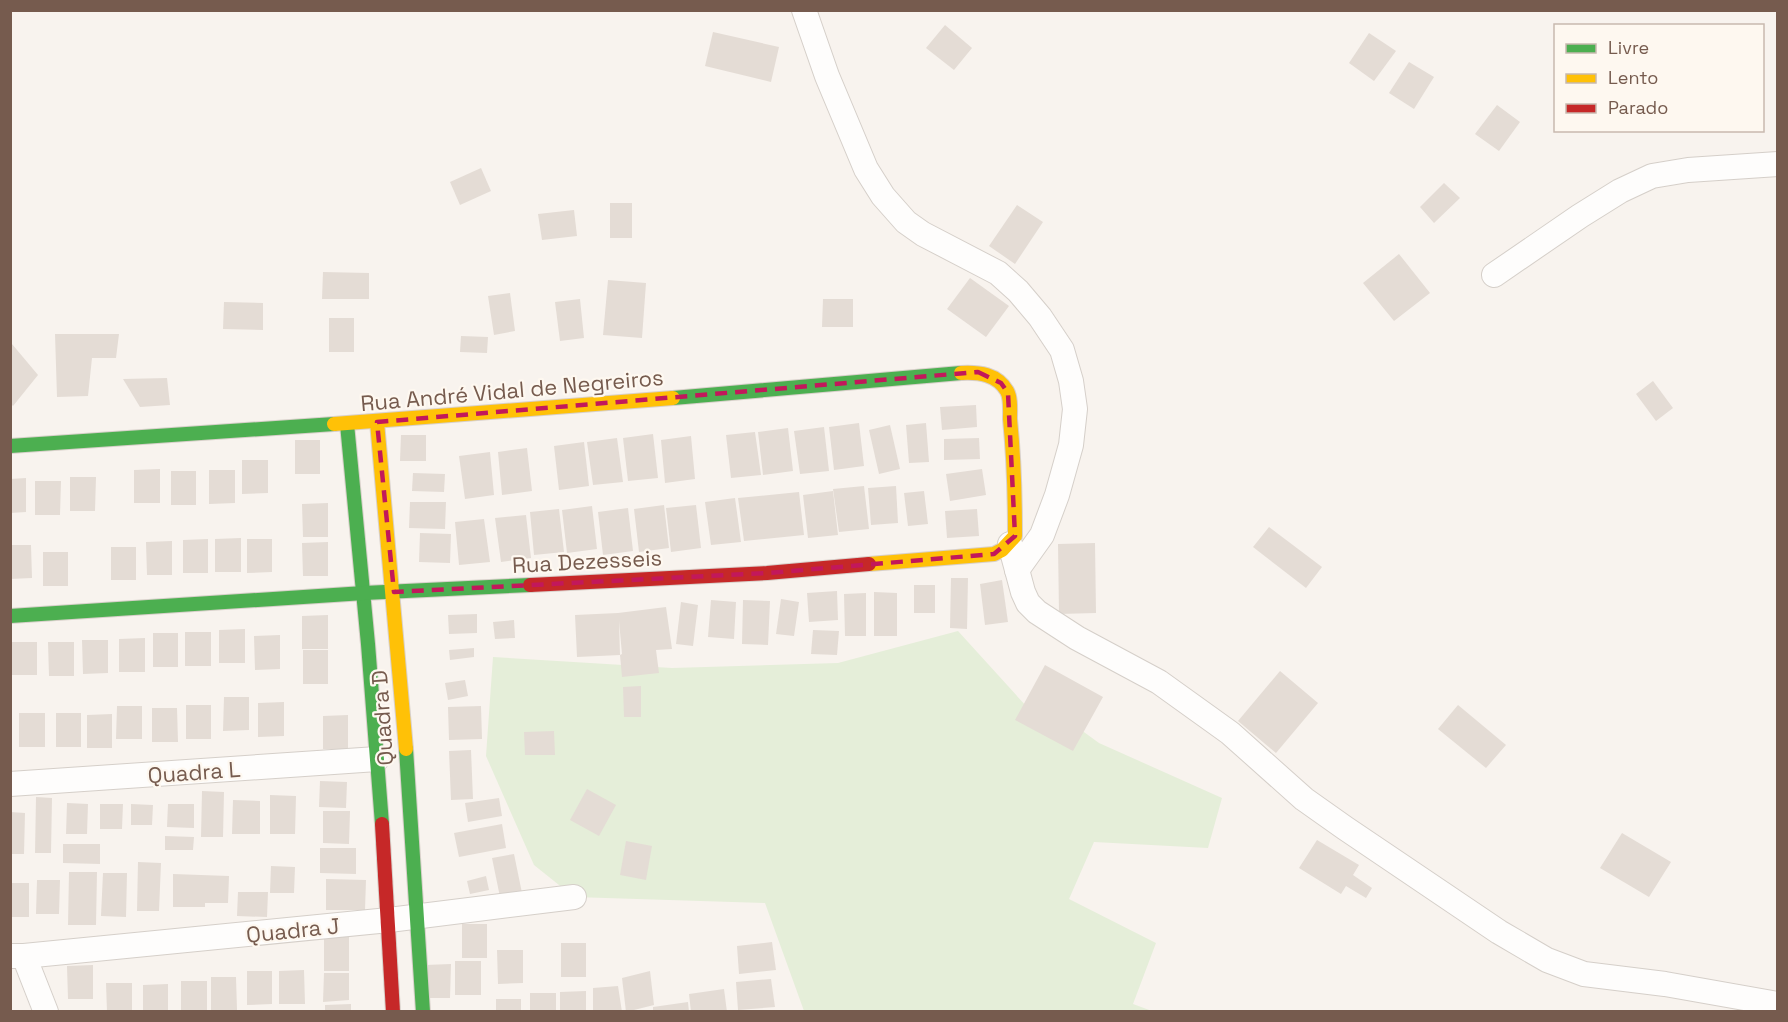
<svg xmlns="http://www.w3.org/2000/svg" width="1788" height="1022" font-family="'Space Grotesk',sans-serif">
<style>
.green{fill:#e5eed9}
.building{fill:#e4dcd5}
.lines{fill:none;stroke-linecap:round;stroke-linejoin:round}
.street-casing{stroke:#d5cfc9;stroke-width:26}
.fast-casing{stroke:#d8d0ca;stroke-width:16}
.slow-casing{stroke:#d8d0ca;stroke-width:16}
.jam-casing{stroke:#d8d0ca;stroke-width:16}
.street{stroke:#fefdfc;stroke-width:24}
.fast{stroke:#4caf50;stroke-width:14}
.slow{stroke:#ffc107;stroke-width:14}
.jam{stroke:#c62828;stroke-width:14}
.marked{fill:none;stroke:#c2185b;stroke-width:4.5;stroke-dasharray:12 8;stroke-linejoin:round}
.labels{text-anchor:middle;stroke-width:4.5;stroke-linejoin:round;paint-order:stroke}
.street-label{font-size:22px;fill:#765b4e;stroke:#fef8f0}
</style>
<rect width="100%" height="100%" fill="#f8f3ee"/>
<path class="green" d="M958,631L1027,707L1066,719L1099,743L1222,798L1208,848L1094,842L1069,899L1156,943L1133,1004L1152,1011H804L765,903L574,897L534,865L486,756L493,657L672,668L838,663Z"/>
<g class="building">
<path d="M945,25L972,48L954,70L926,48Z"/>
<path d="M713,32L779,47L771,82L705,66Z"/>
<path d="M1369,33L1396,51L1374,81L1349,63Z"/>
<path d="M1409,62L1434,77L1414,109L1389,93Z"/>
<path d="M1497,105L1520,122L1499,151L1475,134Z"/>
<path d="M481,168L491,191L460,205L450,182Z"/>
<path d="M1444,183L1460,198L1434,223L1420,207Z"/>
<rect x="610" y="203" width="22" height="35"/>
<path d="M1017,205L1043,222L1015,264L989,246Z"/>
<path d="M574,210L577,236L542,240L538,214Z"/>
<path d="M1399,254L1430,293L1394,321L1363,283Z"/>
<path d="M323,272L369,273V299H322Z"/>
<path d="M970,278L1009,306L986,337L947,309Z"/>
<path d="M608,280L646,283L642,338L603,335Z"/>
<path d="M510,293L515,331L494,335L488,296Z"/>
<path d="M580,299L584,338L560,341L555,302Z"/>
<path d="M823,299H853V327H822Z"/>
<path d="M224,302L263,303V330L223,329Z"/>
<rect x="329" y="318" width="25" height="34"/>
<path d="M55,334H119L116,358H92L88,396L57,397Z"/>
<path d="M461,336L488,337L487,353L460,352Z"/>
<path d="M12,344L38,375L13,406L10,403Z"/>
<path d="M167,378L170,405L140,407L123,379Z"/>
<path d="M1653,381L1673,408L1656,421L1636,394Z"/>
<path d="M976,405L977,427L942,430L940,407Z"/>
<path d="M859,423L864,466L834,470L829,427Z"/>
<path d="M926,423L929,462L909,463L906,425Z"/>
<path d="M890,425L900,469L879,474L869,430Z"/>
<path d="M824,427L829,471L800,474L794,431Z"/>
<path d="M788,428L793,471L763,475L758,432Z"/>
<path d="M755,432L761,475L731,478L726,435Z"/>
<path d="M653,434L658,478L628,481L623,438Z"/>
<path d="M401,435H426V461H400Z"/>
<path d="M691,436L695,479L665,483L661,440Z"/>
<path d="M617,438L623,482L593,485L587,442Z"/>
<path d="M979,438L980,459L944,460V439Z"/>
<rect x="295" y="440" width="25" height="34"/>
<path d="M584,442L589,486L559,490L554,446Z"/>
<path d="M527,448L532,491L502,495L498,452Z"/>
<path d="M490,452L494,495L465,499L459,456Z"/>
<path d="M242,460H268V493L242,494Z"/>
<path d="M160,469V503H134V470Z"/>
<path d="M982,469L986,495L950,501L946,474Z"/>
<path d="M209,470H235V503L209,504Z"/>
<rect x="171" y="471" width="25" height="34"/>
<path d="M413,473L445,474L444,492L412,491Z"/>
<path d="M70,477H96L95,511H70Z"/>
<path d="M26,478V512L10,513V479Z"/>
<path d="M35,481H61L60,515H35Z"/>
<path d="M864,486L869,529L839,532L833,489Z"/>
<path d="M896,486L898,523L871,525L868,488Z"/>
<path d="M833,491L838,535L808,538L803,495Z"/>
<path d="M924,491L928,524L908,526L904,493Z"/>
<path d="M799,492L804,535L744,541L738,498Z"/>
<path d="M735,498L741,542L711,545L705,502Z"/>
<path d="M410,502H446L445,529L409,528Z"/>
<path d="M328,503V537H303L302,504Z"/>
<path d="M664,505L669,548L639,552L634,509Z"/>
<path d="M696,505L701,548L671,552L666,508Z"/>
<path d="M592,506L597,549L567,553L562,510Z"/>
<path d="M628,508L633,551L603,555L598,512Z"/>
<path d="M559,509L564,552L534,555L530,512Z"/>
<path d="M977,509L979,536L947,538L945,511Z"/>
<path d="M526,515L531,558L501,562L495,518Z"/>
<path d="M484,519L490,562L459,565L455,522Z"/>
<path d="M1269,527L1322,567L1306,588L1253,547Z"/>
<path d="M420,533L451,534L450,563L419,562Z"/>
<path d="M241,538V572H215V539Z"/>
<path d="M208,539V573H183V540Z"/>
<path d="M247,539H272V572L247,573Z"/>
<path d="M172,541V575H147L146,542Z"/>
<path d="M328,542V576H303L302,543Z"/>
<path d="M1095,543L1096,613L1059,614L1058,544Z"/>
<path d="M10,545H31L32,578L10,579Z"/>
<rect x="111" y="547" width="25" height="33"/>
<rect x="43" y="552" width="25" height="34"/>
<path d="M951,578H968L967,629L950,628Z"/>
<path d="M1002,580L1008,622L985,625L980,584Z"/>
<rect x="914" y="585" width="21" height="28"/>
<path d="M837,591L838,620L809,622L807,593Z"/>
<path d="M874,592L897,593V636H874Z"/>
<path d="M866,593V636H845L844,594Z"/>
<path d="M781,599L799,602L794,636L776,634Z"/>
<path d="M711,600L736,602L734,639L708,637Z"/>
<path d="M743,600L770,601L768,645L742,644Z"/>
<path d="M681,602L698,605L693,646L676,644Z"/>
<path d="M666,607L672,649L656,650L659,673L622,677L620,655L622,654L619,621L620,655L577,657L575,615L618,613Z"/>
<path d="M477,614V633L449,634L448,615Z"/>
<path d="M328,615V649H302V616Z"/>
<path d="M514,620L515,638L495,639L493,622Z"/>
<path d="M245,629V663H219V630Z"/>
<path d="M813,630L839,631L837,655L811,654Z"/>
<rect x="185" y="632" width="26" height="34"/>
<rect x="153" y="633" width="25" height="34"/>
<path d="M280,635V669L255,670L254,636Z"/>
<path d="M145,638V672H119V639Z"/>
<path d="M82,640H108V673L83,674Z"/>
<rect x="11" y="642" width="26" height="33"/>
<path d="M48,642H74V676H49Z"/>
<path d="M474,648V657L450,660L449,650Z"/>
<rect x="303" y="650" width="25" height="34"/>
<path d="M1045,665L1103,697L1073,751L1015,720Z"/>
<path d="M1280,671L1318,703L1276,753L1238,721Z"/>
<path d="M465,680L468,696L448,700L445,683Z"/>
<path d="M641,686V717H624L623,687Z"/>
<path d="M224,697H249V730L223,731Z"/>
<path d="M284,702V736L258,737V703Z"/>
<rect x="186" y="705" width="25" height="34"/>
<path d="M1458,705L1506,745L1486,768L1438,729Z"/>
<path d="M117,706H142V739H116Z"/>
<path d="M481,706L482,739L449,740L448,707Z"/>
<path d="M152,708H177L178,742H152Z"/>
<rect x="19" y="713" width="26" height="34"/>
<rect x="56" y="713" width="25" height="34"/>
<path d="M112,714V748H87V715Z"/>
<path d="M348,715V749H323V716Z"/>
<path d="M554,731L555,755H525L524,732Z"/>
<path d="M471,750L473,799L451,800L449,751Z"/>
<path d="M320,781L347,782L346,808L319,807Z"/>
<path d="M587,789L616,805L599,836L570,820Z"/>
<path d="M202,791L224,792L223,837H201Z"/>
<path d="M270,795L296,796L295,834H270Z"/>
<path d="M36,797L52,798L51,853H35Z"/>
<path d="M499,798L502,816L468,822L465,803Z"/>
<path d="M233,800L260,801V834H232Z"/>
<path d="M67,803L88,804L87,834H66Z"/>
<path d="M100,804H123L122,829H100Z"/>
<path d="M131,804L153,805L152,825H131Z"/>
<path d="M168,804H194V828L167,827Z"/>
<path d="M323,811H350L349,844L323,843Z"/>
<path d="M10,812L25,813L24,854H10Z"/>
<path d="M502,824L506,848L459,857L454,833Z"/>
<path d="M1622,833L1671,862L1649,897L1600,868Z"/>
<path d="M165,836L194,837L193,850H165Z"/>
<path d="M1317,840L1359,865L1353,875L1372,888L1366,898L1346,886L1341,894L1299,868Z"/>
<path d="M626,841L652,846L646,880L620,875Z"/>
<path d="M63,844H100V864L63,863Z"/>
<path d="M320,848H356V874L320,873Z"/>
<path d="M514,854L522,893L500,897L492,858Z"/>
<path d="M138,862L161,863L159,911H137Z"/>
<path d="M271,866L295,867L294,893H270Z"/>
<path d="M69,872H97L96,925H68Z"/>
<path d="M103,873H127L126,917L101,916Z"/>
<path d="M173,874L229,876L228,903H205V907H173Z"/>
<path d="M486,876L489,890L470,894L467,881Z"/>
<path d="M326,879L366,880L365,910H326Z"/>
<path d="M37,880H60L59,914H36Z"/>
<rect x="10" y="883" width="19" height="34"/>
<path d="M238,892H268L267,917L237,916Z"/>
<rect x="462" y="924" width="25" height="34"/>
<rect x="324" y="937" width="25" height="34"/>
<path d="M772,942L776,970L739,974L737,946Z"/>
<rect x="561" y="943" width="25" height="34"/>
<path d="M497,950H523V983L498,984Z"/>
<rect x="455" y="961" width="26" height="34"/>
<path d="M451,964L450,998H425V965Z"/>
<path d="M93,965V999H68L67,966Z"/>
<path d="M304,970L305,1004H279V971Z"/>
<path d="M247,971H272V1004L247,1005Z"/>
<path d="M650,971L654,1005L626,1012L622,978Z"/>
<path d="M324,973H349V1000L323,1002Z"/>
<path d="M211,977H236L237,1010L211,1011Z"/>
<path d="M771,979L775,1007L738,1010L736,982Z"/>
<rect x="181" y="981" width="26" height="31"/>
<path d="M106,983H132V1012H107Z"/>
<path d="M168,984V1012H143V985Z"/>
<path d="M618,986L622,1012H593V988Z"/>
<path d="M724,989L727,1012H691L689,994Z"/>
<path d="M586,991V1012H560V992Z"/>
<rect x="530" y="993" width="26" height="19"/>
<rect x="496" y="999" width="25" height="13"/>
<path d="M688,1002L689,1012H653V1007Z"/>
<path d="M351,1004V1012H325V1005Z"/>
</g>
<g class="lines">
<g class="street-casing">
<g id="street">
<path d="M804,10L827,76L866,169L883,196L906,222L923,234L998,273L1018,291L1040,317L1062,350L1071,381L1075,409L1071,445L1057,495L1042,535L1017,570"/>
<path d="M1494,275L1580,216L1620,191L1652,176L1688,170L1778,164"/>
<path d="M1010,544L1023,592L1028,603L1037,612L1077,638L1159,682L1230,733L1304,799L1345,828L1499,932L1547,960L1584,974L1665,984L1778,1004"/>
<path d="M10,784L377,759"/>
<path d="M10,956H24L389,920L574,897"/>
<path d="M24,956L46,1012"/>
</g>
</g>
<g class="fast-casing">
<g id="fast">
<path d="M673,398L961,373"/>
<path d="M347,424L368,644L382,824"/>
<path d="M10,446L334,424"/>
<path d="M10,616L364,593L530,585"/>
<path d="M406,749L423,1012"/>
</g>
</g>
<g class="slow-casing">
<g id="slow">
<path d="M377,422L406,749"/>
<path d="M334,424L673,398"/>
<path d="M869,564L994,554L1002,550L1015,536C1015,496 1014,458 1010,419C1010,410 1011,398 1007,391C997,374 979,372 961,373"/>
</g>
</g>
<g class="jam-casing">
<g id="jam">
<path d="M530,585L767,573L869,564"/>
<path d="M382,824L393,1012"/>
</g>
</g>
<use href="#street" class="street"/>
<use href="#fast" class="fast"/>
<use href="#slow" class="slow"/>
<use href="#jam" class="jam"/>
</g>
<path class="marked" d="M978,372L1001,383L1008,393L1015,536L994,554L767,573L394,592L377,422Z"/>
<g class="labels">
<g class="street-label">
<text transform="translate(512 390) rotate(-5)" y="8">Rua André Vidal de Negreiros</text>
<text transform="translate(587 561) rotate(-3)" y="8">Rua Dezesseis</text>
<text transform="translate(382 718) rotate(-94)" y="8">Quadra D</text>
<text transform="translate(194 772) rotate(-4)" y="8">Quadra L</text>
<text transform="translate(293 930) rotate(-6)" y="8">Quadra J</text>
</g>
</g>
<rect width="1788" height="1022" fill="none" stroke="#765b4e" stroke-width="24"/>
<rect x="1554" y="24" width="210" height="108" fill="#fef8f0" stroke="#c8b9af" stroke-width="1.5"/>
<rect x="1566" y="44" width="30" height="9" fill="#4caf50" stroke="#c8b9af" stroke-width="1.5"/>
<text x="1608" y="54" font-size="18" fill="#765b4e">Livre</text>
<rect x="1566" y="74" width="30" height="9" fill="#ffc107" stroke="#c8b9af" stroke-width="1.5"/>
<text x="1608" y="84" font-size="18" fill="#765b4e">Lento</text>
<rect x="1566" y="104" width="30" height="9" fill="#c62828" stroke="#c8b9af" stroke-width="1.5"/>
<text x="1608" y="114" font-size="18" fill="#765b4e">Parado</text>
</svg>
